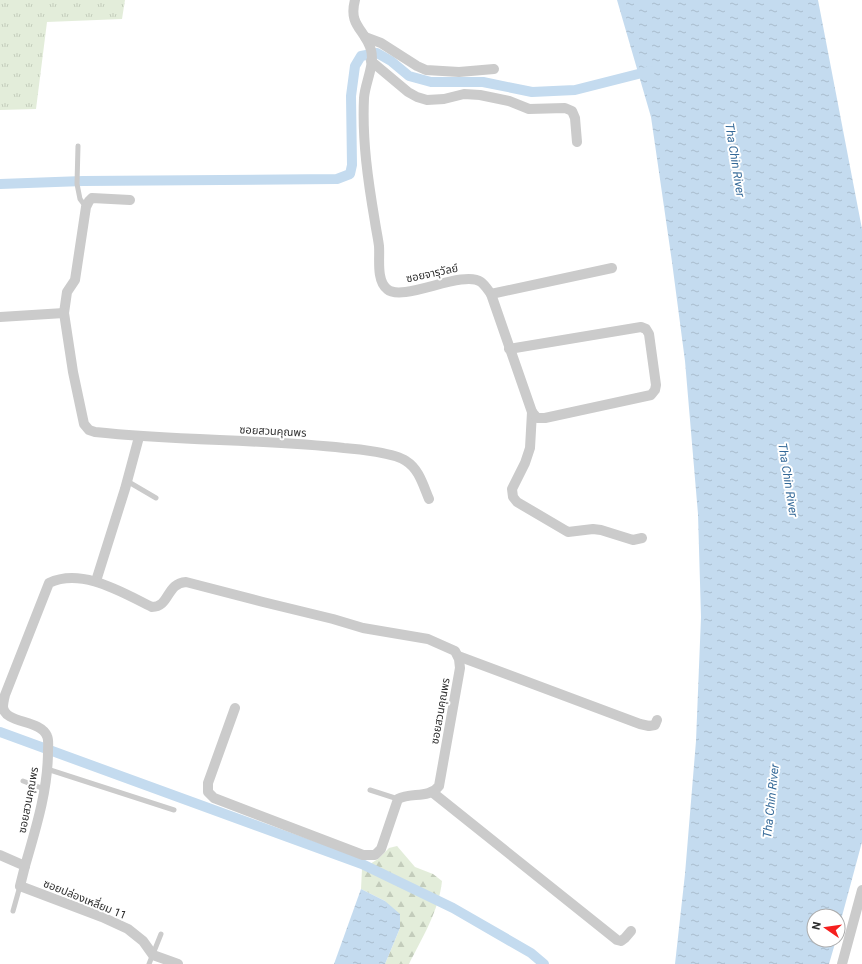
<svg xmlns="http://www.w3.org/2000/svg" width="862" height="964" font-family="Roboto,'Noto Sans Thai',sans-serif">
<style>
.grass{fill:url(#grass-tufts)}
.forest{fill:url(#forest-firs)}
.water{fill:url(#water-ripples)}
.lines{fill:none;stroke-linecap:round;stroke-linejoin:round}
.canal{stroke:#c4dbef;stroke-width:10}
.service{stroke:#cbcbcb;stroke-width:5}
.minor{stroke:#cbcbcb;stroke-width:10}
.labels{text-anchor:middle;stroke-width:4;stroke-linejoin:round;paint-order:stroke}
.street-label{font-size:11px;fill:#2e2e2e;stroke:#fff}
.water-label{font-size:12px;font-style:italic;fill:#346998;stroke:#fff}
</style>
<defs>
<pattern id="grass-tufts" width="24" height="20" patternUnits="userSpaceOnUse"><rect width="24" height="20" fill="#e3edda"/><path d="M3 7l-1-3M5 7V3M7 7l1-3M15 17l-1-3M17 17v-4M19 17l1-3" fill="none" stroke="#c3ccbb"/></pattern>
<pattern id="forest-firs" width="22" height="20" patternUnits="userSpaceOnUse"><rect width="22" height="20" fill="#e3edda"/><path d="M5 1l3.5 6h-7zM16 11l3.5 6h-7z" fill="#c3ccbb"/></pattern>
<pattern id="water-ripples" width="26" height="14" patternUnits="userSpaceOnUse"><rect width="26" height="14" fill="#c4dbef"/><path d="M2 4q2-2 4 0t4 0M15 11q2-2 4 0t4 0" fill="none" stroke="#a9bccd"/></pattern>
</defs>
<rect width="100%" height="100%" fill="#fff"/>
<path class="grass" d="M0,0H125L122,19L47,22L36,109L0,110Z"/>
<path class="forest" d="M397,846L415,867L433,874L442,881C439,911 422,938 409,964H385L400,928L385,901L361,889L362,869L378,859L389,848Z"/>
<g class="water">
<path d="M617,0H818L862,229V842L838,931V916H814V940H836L829,964H675L685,874L696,741L701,617L698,514L685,361L672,262L651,117Z"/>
<path d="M361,889L385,901L400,914V928L385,964H334Z"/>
</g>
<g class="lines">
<g class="canal">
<path d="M0,184L83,181L337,179L350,174L352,165L351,96L355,66L361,56L377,53L391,61L409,76L431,82H483L532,92L575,90L650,71"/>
<path d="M0,732L362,864L453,908L531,953L544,964"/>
</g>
<g class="service">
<path d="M78,146L77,184L80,199L86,207"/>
<path d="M127,481L156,498"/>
<path d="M47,769L174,810"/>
<path d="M23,781L44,789"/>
<path d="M370,790L398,799"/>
<path d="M13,911L20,886"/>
<path d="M149,964L161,934"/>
</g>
<g class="minor">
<path d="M355,0C348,26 365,29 371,50C375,65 365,83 364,98C362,140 368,181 375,222C376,229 378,238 379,246C380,258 376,280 387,289C402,303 463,269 481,282C485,285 488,290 491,294L532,412L530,448L525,463L512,489L513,497L517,502L568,532L593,529L601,530L633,540L642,538"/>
<path d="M365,37L381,43L417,66L426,70L459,72L494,69"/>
<path d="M371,61L408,92L417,97L427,100L444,99L464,94L480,95L509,101L529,109L565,108L572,111L575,118L577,142"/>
<path d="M130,200L92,198L89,201L86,207L75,280L67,292L64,313L73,372L84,424L89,430L95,432C178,441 261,439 344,448C358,449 395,453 406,461C419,469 423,485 429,499"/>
<path d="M491,294L612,268"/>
<path d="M0,317L64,313"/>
<path d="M509,349L641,327L646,329L649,334L656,385L655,390L651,395L545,418H537L532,412"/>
<path d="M96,581L125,489L139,437"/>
<path d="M458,656L640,724L649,726L655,725L657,720"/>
<path d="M432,792L617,940L621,941L625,938L631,931"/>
<path d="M0,855L25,866L20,886L102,917L128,929L143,941L153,955L178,964"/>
<path d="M25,866C36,828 48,790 48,751C48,746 49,740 47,736C40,719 5,724 3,707C3,704 4,699 5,695L49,583C82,567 123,593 152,607C170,607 166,583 186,582L263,602L333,619L363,628L428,639L455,651L459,659L460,668L439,786C429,799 411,792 398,799L381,849L375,855H363L214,798L208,792V783L235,708"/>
<path d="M842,964L862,890"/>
</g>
</g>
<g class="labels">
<g class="street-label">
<text transform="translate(432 273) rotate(-12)" y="4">ซอยจารุวัลย์</text>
<text transform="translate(273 431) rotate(3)" y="4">ซอยสวนคุณพร</text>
<text transform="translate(440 711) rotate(-80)" y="4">ซอยสวนคุณพร</text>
<text transform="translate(28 800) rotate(-79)" y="4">ซอยสวนคุณพร</text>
<text transform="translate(85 899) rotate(22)" y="4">ซอยปล่องเหลี่ยม 11</text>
</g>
<g class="water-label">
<text transform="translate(735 160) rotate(81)" y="4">Tha Chin River</text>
<text transform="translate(788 480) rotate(81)" y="4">Tha Chin River</text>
<text transform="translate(771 801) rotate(-84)" y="4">Tha Chin River</text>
</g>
</g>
<g transform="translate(826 928) rotate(283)"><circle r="19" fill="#ffffff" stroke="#ababab"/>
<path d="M0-3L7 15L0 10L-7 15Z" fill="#f61f1e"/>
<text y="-6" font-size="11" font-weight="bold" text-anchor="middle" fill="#2e2e2e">N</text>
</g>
</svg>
